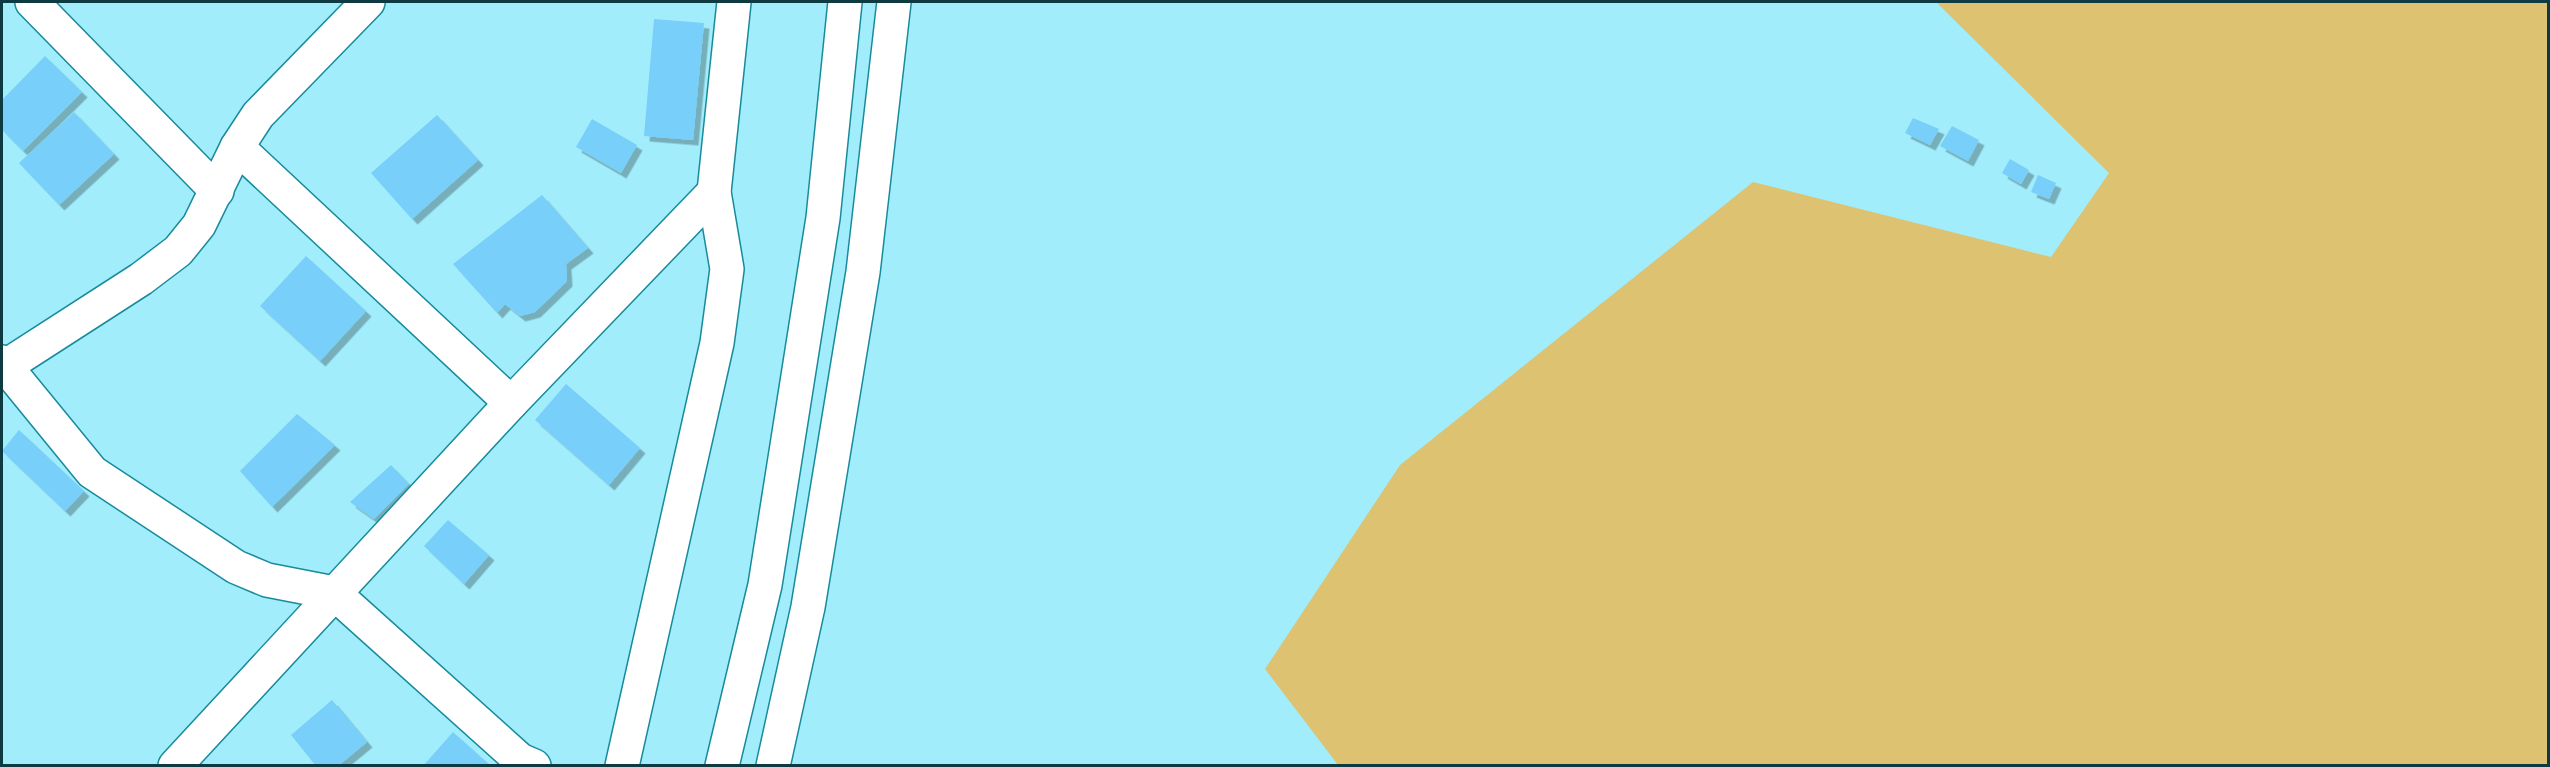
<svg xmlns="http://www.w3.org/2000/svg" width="2550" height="767" font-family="Commissioner,sans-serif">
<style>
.green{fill:#ddc272}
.building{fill:#77cffa;filter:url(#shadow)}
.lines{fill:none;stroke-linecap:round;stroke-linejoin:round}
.street-casing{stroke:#178b9c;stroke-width:36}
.highway-casing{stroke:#178b9c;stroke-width:36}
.street{stroke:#fff;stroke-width:33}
.highway{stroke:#fff;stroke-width:33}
</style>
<defs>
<filter id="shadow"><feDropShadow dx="5.5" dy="5.5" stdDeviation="0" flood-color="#0004"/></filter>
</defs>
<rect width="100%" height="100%" fill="#a1edfc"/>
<path class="green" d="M1936,2H2548V765H1338L1265,669L1400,465L1753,182L2051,257L2109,173Z"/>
<g class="building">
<path d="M654,19L704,23L693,140L644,136Z"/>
<path d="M45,56L82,92L23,151L2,130V100Z"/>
<path d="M74,112L114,154L59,205L19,163Z"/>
<path d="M437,115L478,160L412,219L371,173Z"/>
<path d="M1913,118L1939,129L1930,145L1905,133Z"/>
<path d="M592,119L637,145L621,173L576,147Z"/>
<path d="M1952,126L1979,140L1968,161L1940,146Z"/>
<path d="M2010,159L2029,170L2021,184L2002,173Z"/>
<path d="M2038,175L2056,183L2049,199L2031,192Z"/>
<path d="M542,195L588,248L566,264L567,281L535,312L520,316L505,304L497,313L453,264Z"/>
<path d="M306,256L366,311L320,361L260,306Z"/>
<path d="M566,384L640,448L609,485L535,420Z"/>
<path d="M297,414L335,445L272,507L240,471Z"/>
<path d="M19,430L84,491L65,511L2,451Z"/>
<path d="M391,465L409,484L374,519L350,502Z"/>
<path d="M448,520L489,555L464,584L424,546Z"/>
<path d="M332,700L367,742L338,766H316L291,735Z"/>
<path d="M453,732L491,766H423Z"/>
</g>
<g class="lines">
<g class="street-casing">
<g id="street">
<path d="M32,2L217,191"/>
<path d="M237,147L511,403"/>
<path d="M2,362L92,472L236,567L267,580L334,593L520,760L534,766"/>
<path d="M6,366L141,279L178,251L199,225L237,147L258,115L368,2"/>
<path d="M175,766L511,403L714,192"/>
<path d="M622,766L717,343L727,269L714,192L734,2"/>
</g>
</g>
<g class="highway-casing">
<g id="highway">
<path d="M722,766L765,585L823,218L845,2"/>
<path d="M773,766L808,607L863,272L894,2"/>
</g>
</g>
<use href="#street" class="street"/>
<use href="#highway" class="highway"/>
</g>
<rect width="2550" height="767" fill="none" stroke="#0e3b42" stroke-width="6"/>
</svg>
